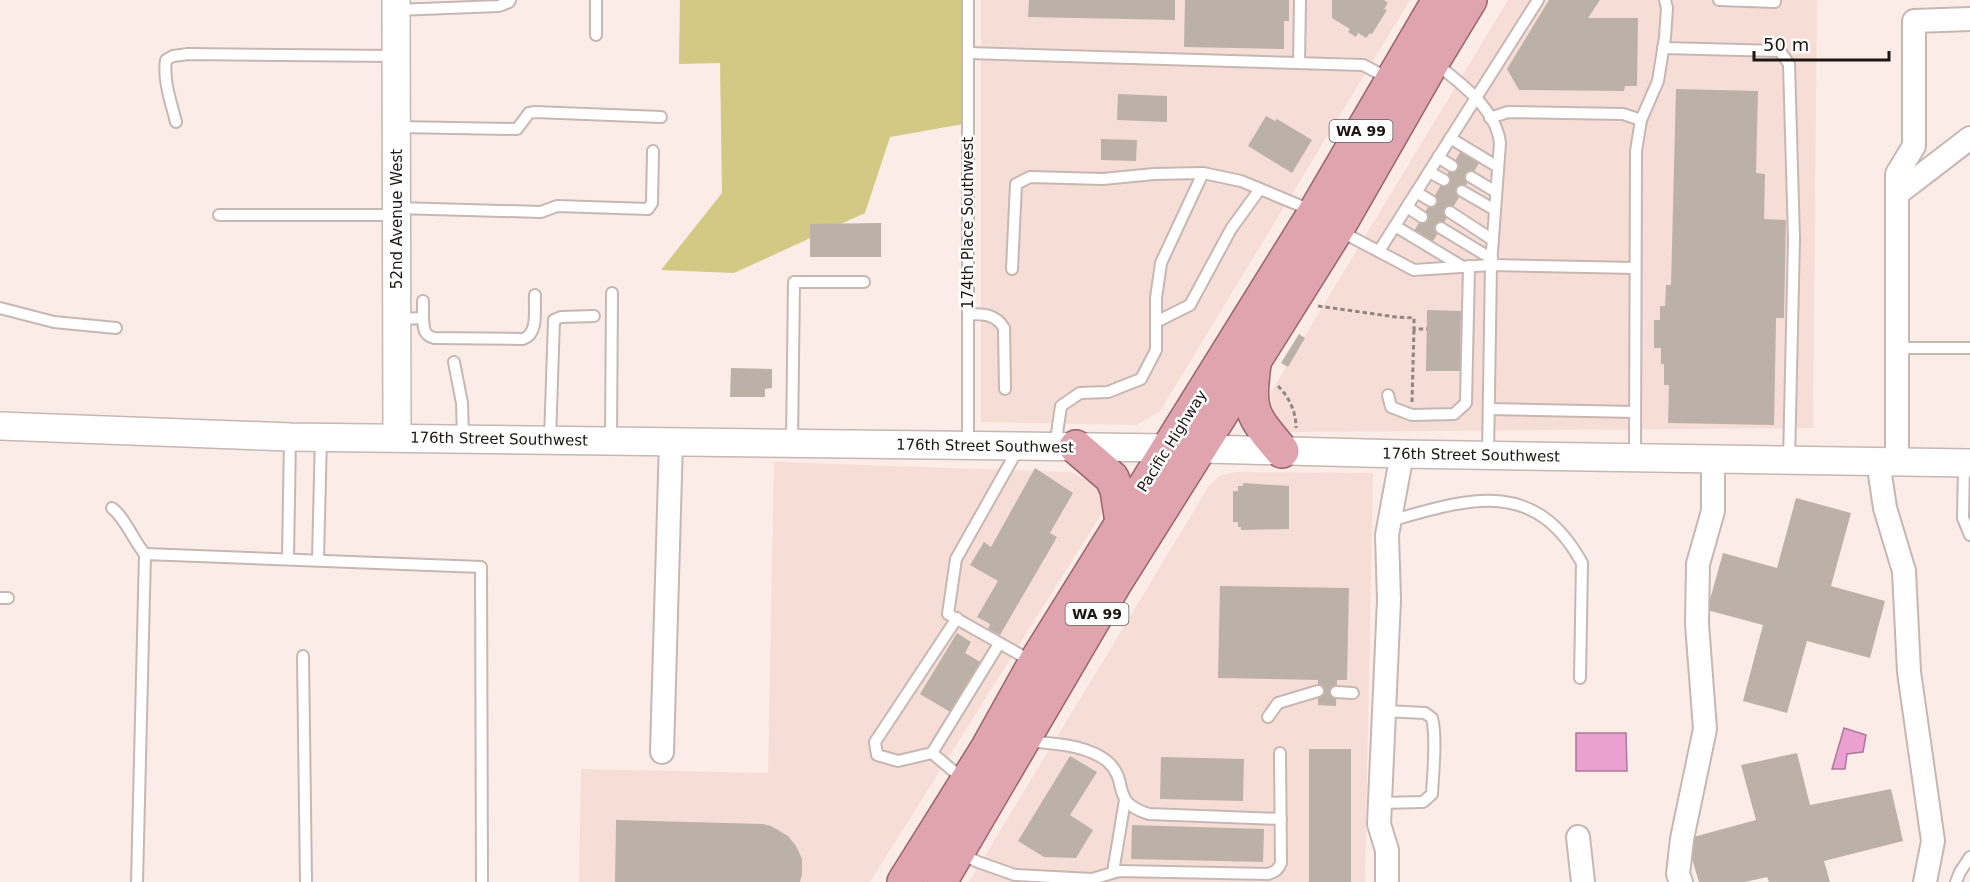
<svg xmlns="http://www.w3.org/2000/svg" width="1970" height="882" font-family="'DejaVu Sans',sans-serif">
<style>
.built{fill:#f6ded6}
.green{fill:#d4c885}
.water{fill:#eba0d2;stroke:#ad7799;stroke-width:1.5}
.building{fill:#bbb1a7}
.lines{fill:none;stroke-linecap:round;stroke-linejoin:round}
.service-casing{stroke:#c6b7b2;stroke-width:14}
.minor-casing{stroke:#c6b7b2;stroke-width:26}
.tertiary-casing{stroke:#c6b7b2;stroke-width:30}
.trunk-casing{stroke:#97646b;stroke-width:36}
.path{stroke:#908682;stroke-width:3;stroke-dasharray:4.5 3;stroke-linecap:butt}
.service{stroke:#fff;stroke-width:10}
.minor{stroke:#fff;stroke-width:22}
.tertiary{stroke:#fff;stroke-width:27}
.trunk{stroke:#e0a4ae;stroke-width:33}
.labels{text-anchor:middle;stroke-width:5;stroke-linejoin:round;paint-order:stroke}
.shield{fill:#fff;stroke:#605d5b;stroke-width:1.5}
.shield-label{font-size:14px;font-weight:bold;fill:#1c1715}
.street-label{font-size:15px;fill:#1c1715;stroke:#fff}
</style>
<rect width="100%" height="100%" fill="#fcece7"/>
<g class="built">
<path d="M981,0H1410L1160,411L1137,425L981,422Z"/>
<path d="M1508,0H1817L1813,428L1290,432L1270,413L1271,392Z"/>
<path d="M774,462L1071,472L1099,487L1105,508L870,882H579L581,769L768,773Z"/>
<path d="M1235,472L1373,473L1365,882H969L1209,486L1219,476Z"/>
</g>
<path class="green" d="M680,0H961L969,123L890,137L865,213L734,273L661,270L722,193L720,63L679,64Z"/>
<g class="water">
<path d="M1844,728L1866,735L1863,752L1847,754L1845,769H1832Z"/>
<path d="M1576,733H1626L1627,771H1576Z"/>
</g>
<g class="building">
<path d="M1029,0H1175V20L1028,17Z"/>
<path d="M1185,0H1289V21H1284V49L1184,47Z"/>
<path d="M1332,0H1384L1388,3L1384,9L1387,10L1372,34L1370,33L1366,38L1358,33L1356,37L1348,32L1350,29L1332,18Z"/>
<path d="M1549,0H1600L1588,18H1638L1637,86H1625L1624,91L1519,90L1507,69Z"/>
<path d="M1676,89L1758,91L1756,173L1765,174L1764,219L1786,220L1784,318H1776L1774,425L1668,423L1669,385H1664V364H1661V348H1654V320H1660V306H1665L1666,285H1671Z"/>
<path d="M1118,94L1167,96V122L1117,120Z"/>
<path d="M1266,116L1275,121L1277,119L1312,140L1292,173L1248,146Z"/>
<path d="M1101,139L1137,140L1136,161L1101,160Z"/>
<path d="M1463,147L1482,158L1432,243L1413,233Z"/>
<path d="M881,223V257H810V224Z"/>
<path d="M1427,310L1461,311L1460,371H1426Z"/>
<path d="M1299,334L1305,338L1288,367L1281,363Z"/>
<path d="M731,368L772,369V388L765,389V397H730Z"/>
<path d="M1035,468L1073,493L1050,533L1057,537L1000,635L988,629L990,624L977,617L998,581L970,565L984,542L991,547Z"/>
<path d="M1243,483L1289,486V529L1241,530V527H1238V522H1233V491H1238V486H1243Z"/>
<path d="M1796,498L1851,513L1831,586L1885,601L1870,658L1807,641L1787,713L1743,701L1763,625L1707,610L1723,553L1777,568Z"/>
<path d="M1220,586L1349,588L1347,680H1337L1336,706L1318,705V680L1218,678Z"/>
<path d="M957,633L971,642L965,653L982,663L952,713L920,694Z"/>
<rect x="1309" y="749" width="42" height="133"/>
<path d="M1797,753L1810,805L1891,789L1903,841L1824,861L1830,882H1769L1767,877L1745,882H1699L1686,839L1756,820L1741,765Z"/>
<path d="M1070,756L1097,772L1070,815L1093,830L1076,858L1044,857L1018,841Z"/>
<path d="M1161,757L1244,759L1243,801L1160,799Z"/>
<path d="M616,820L763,824L771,826L788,836L796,846L802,859V874L800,882H615Z"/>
<path d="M1132,825L1264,829L1263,862L1131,859Z"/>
</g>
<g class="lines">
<g class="service-casing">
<g id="service">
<path d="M1719,0L1775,2V0"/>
<path d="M396,10L499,6L509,2L510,0"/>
<path d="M596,35V0"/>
<path d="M1663,48L1780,51L1789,64L1794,239L1789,460"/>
<path d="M968,53L1363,65L1390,79"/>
<path d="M1299,63L1300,0"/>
<path d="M1435,63C1461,83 1496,109 1500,143L1491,265L1488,455"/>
<path d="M1490,118L1508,112L1623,114L1641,120"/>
<path d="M176,122C171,102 163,81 166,60L173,56L188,54L396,56"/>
<path d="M397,127L517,129L529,113L535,112L661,117"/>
<path d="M1450,138L1498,167"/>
<path d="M1438,157L1452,166"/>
<path d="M1429,172L1444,180"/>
<path d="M1203,173L1241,181L1313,211"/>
<path d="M1471,177L1496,192"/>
<path d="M1462,191L1495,210"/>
<path d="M1416,192L1431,201"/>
<path d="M1407,207L1422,217"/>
<path d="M397,208L541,212L557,206L648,209L652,203L653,151"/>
<path d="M1450,212L1493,240"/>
<path d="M219,215H396"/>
<path d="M1395,226L1463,267"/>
<path d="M1441,228L1492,259"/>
<path d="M1340,231L1414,270L1491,265L1635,268"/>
<path d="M1379,251L1538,0"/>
<path d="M1012,269L1016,184L1030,177L1103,179L1154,174L1203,173L1161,263L1156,298V350L1141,379L1108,392L1080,393L1061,406L1055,447"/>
<path d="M423,301V318"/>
<path d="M0,308L54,322L116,328"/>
<path d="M968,314C983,314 996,314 1004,328L1005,389"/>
<path d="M397,319L423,318C424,328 423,335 434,338L523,339C539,334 534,309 535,295"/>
<path d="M1156,322L1190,305L1231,229L1260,189"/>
<path d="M1897,348H1970"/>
<path d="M454,362L462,403L463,438"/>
<path d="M1388,395L1391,407L1412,415L1454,414L1466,403L1469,266"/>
<path d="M1489,409L1635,412"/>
<path d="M550,439L554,320L561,317L594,316"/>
<path d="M611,440L612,293"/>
<path d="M792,443L794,282H864"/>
<path d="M968,445V0"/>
<path d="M1018,449L956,559L948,614L1033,662"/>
<path d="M1635,457L1636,151L1641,120L1658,81L1665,37L1667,8L1665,0"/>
<path d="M1964,463L1963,518L1970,535"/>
<path d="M112,508C126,519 133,540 145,554"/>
<path d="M1390,521C1468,499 1534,476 1582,563L1580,678"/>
<path d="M288,558L290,437"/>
<path d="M318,559L321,437"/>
<path d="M0,598H8"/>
<path d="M957,618L875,742L877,755L898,761L932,753L999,644"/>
<path d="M303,656L306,882"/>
<path d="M1336,692L1353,693"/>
<path d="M1268,717L1278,703L1318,691"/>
<path d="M1027,741C1053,744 1087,744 1108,762C1130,782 1109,802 1149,814L1281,819"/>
<path d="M932,753L964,780"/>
<path d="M1380,803L1423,802L1432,794C1433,774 1437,737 1432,718L1425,713L1384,711"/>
<path d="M960,853L978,862L1015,875L1092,879L1119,871L1268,874C1275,872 1278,870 1281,863L1280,753"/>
<path d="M1113,872L1125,800"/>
<path d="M137,882L145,554L481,567L482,882"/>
<path d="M1956,882L1960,872L1970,857"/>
</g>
</g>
<g class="minor-casing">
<g id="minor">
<path d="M1897,194L1970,138"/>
<path d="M1878,461L1885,508L1904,571L1909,672L1933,841L1925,882"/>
<path d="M1897,462V174L1914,146V21L1970,19"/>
<path d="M662,752L671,441"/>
<path d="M1578,837L1583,882"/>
<path d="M1387,882V850L1379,824L1389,600L1387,535L1402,454"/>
<path d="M1681,882L1678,874L1682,839L1705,729L1697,624L1698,564L1713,511V459"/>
</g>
</g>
<g class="tertiary-casing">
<g id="tertiary">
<path d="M396,0L397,437"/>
<path d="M0,426L290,437L1168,448L1402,454L1970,463"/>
</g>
</g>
<g class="trunk-casing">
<g id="trunk">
<path d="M1254,364C1248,412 1251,414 1282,451"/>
<path d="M1076,447L1112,478L1117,490L1122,522"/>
<path d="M904,882L987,749L1035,663L1312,217L1439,0"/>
<path d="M940,882L1115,583L1337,229L1433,61L1470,0"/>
</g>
</g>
<g class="path">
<path d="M1318,306L1396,317L1414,318V329H1427"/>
<path d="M1278,386C1289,397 1296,411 1296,428"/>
<path d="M1412,402L1414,329"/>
</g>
<use href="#service" class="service"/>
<use href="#minor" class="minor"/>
<use href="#tertiary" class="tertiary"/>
<use href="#trunk" class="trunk"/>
</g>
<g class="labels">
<g class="shield">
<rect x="1329.5" y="120" width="63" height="22" rx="4.5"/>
<rect x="1065.5" y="603" width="63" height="22" rx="4.5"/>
</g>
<g class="shield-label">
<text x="1361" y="136">WA 99</text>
<text x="1097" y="619">WA 99</text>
</g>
<g class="street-label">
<text transform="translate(397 219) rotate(-90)" y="5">52nd Avenue West</text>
<text transform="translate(968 223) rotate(-90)" y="5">174th Place Southwest</text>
<text transform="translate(499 439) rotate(1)" y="5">176th Street Southwest</text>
<text transform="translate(1172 441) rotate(-58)" y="5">Pacific Highway</text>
<text transform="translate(985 446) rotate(1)" y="5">176th Street Southwest</text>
<text transform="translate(1471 455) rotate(1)" y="5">176th Street Southwest</text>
</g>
</g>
<path d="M1754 51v9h135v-9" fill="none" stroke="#1c1715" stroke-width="3"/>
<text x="1763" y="51" font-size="18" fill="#1c1715" stroke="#ffffff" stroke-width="4.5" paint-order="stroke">50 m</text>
</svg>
